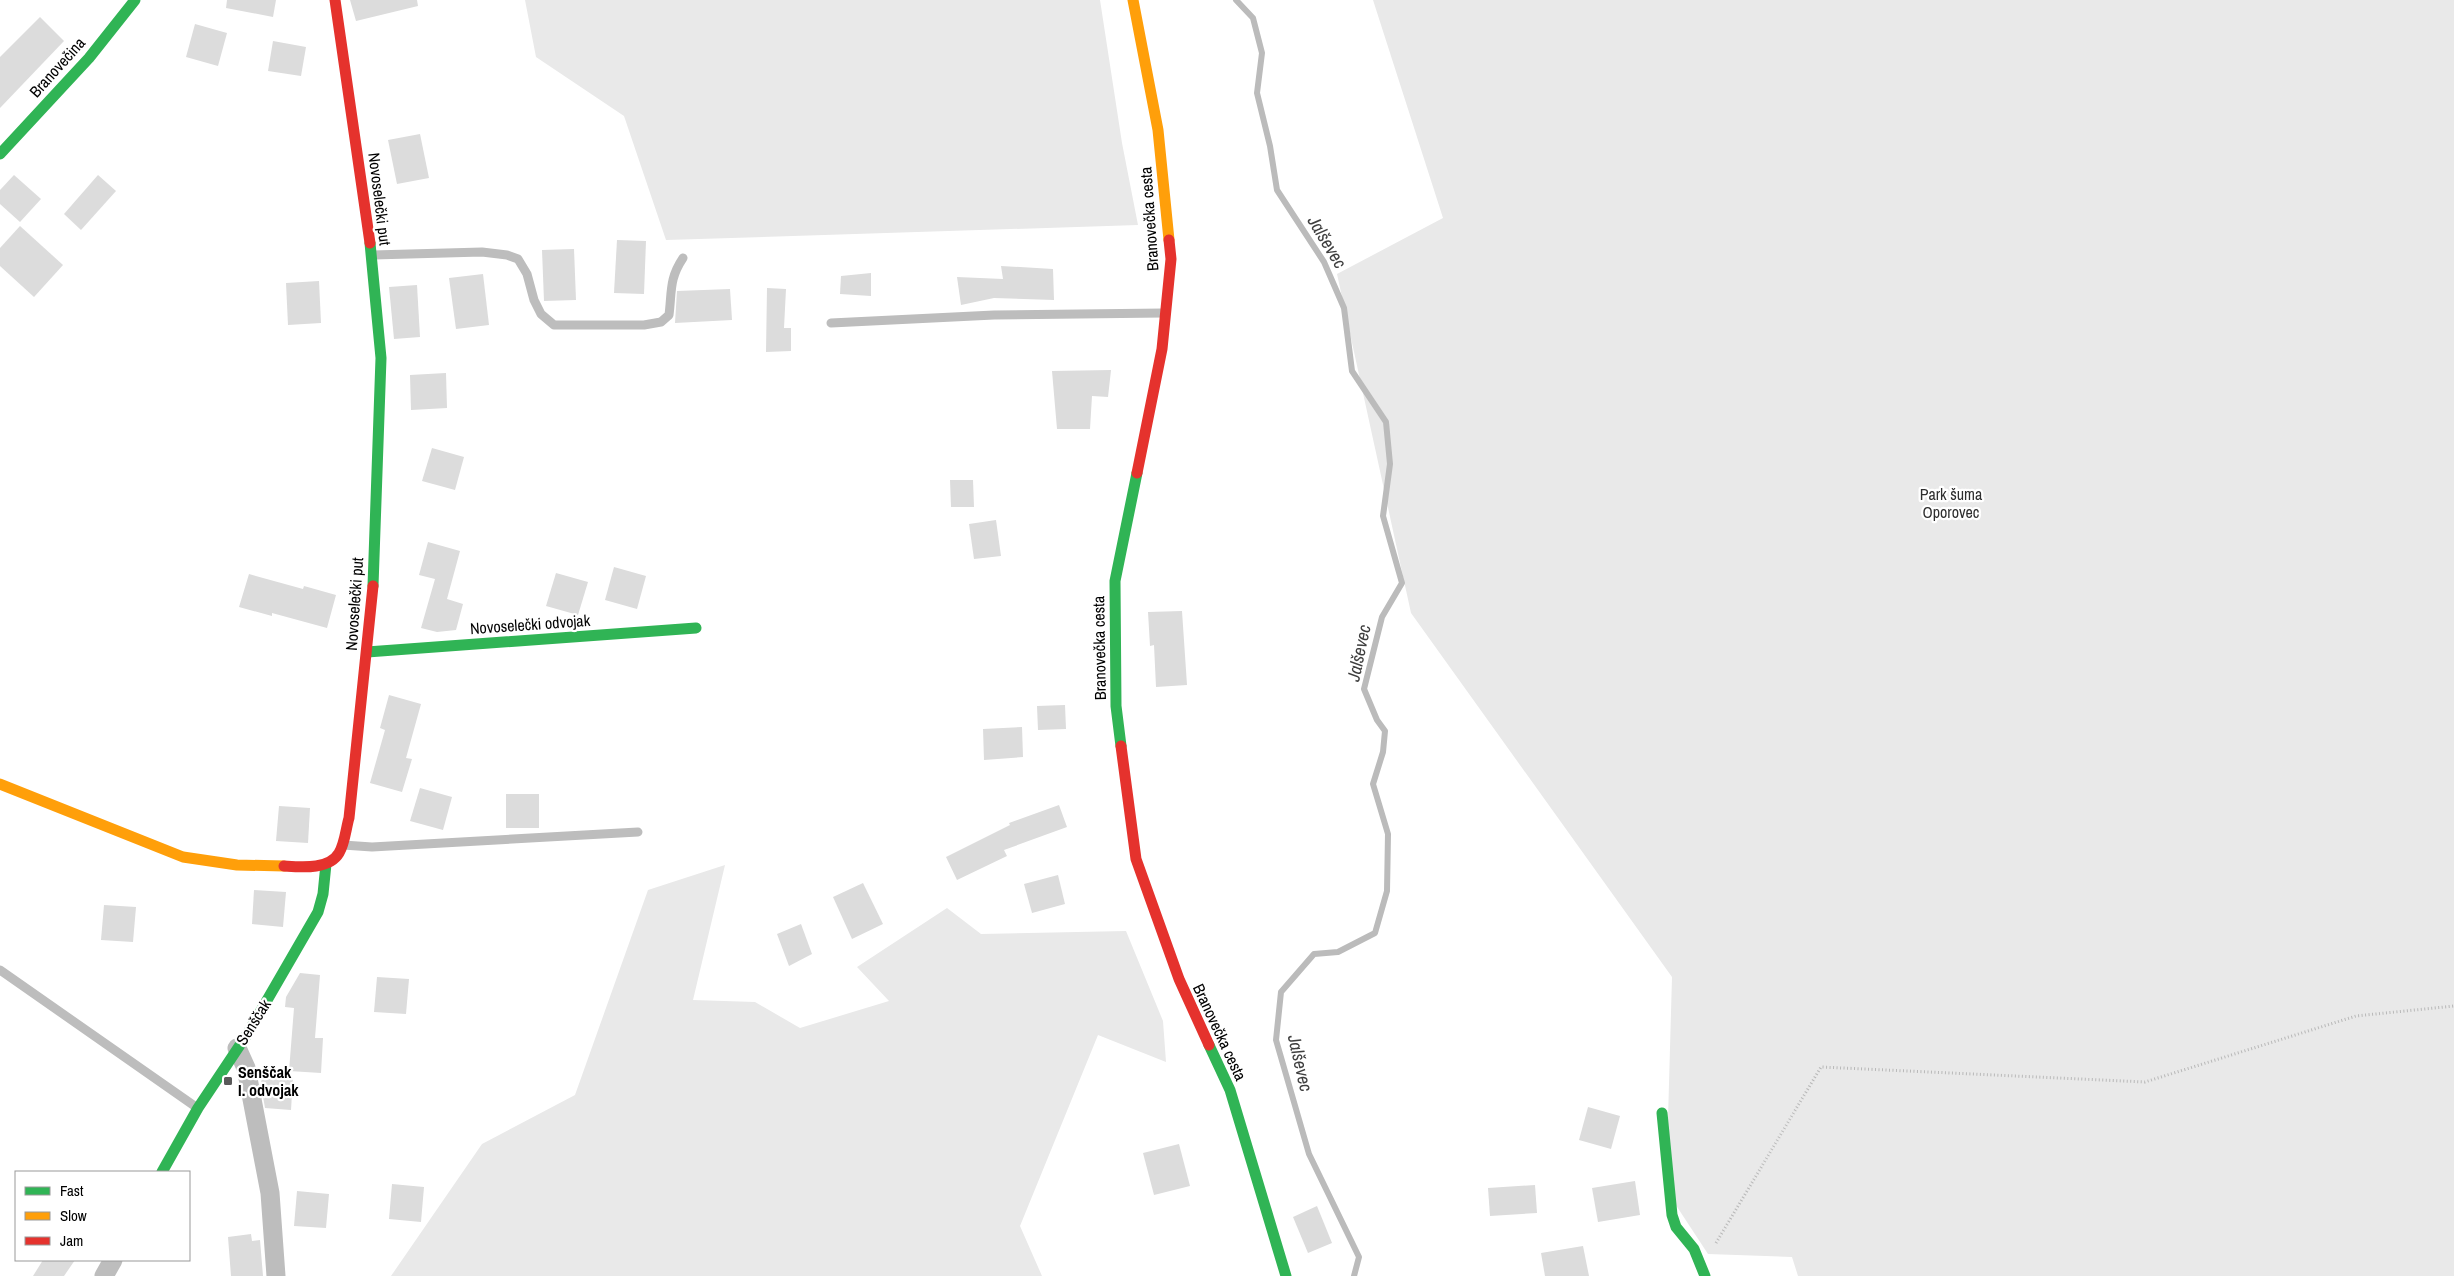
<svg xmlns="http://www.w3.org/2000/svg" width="2454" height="1276" font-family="'Archivo Narrow',sans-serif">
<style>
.green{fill:#e9e9e9}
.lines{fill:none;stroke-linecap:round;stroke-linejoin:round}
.stream{stroke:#bbb;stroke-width:6}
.building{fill:#dcdcdc}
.path{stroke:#b8b8b8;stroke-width:3;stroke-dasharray:1 2.5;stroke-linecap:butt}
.lane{stroke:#bdbdbd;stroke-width:9}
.street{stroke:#bdbdbd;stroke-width:19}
.fast{stroke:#30b455;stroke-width:11}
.slow{stroke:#ff9f0a;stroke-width:11}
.jam{stroke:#e5322d;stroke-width:11}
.poi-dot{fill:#595959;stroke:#fff;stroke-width:2}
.labels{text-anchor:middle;stroke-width:4.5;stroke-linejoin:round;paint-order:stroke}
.street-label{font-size:16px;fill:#000;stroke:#fff}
.park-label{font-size:16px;fill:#2e2e2e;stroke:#fff}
.poi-label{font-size:16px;font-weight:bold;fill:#000;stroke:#fff;text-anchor:start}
.water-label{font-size:18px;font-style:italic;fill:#3f3f3f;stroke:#fff}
</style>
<rect width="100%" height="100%" fill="#fff"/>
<g class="green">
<path d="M525,0H1100L1122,143L1138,225L666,240L624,116L536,57Z"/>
<path d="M1373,0H2454V1276H1798L1792,1257L1708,1254L1666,1190L1672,977L1411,613L1337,274L1443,218Z"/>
<path d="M725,865L693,1000L755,1002L800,1028L889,1001L857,967L947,908L981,934L1126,931L1163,1021L1166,1062L1098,1035L1020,1226L1042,1276H391L482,1144L575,1095L648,890Z"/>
</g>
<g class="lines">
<path class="stream" d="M1236,0L1253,18L1262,53L1257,93L1270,146L1277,190L1324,262L1344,308L1352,371L1386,422L1390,464L1383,516L1402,583L1382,617L1364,689L1377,720L1385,731L1383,752L1373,784L1388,834L1387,891L1375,933L1338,952L1314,954L1281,992L1276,1040L1309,1154L1359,1257L1354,1276"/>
</g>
<g class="building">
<path d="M227,0H276L273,17L226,8Z"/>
<path d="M350,0H417L418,6L356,21Z"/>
<path d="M40,17L64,41L0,108V57Z"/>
<path d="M195,24L227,33L218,66L186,57Z"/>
<path d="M273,41L306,47L301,76L268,71Z"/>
<path d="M420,134L429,178L397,184L388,140Z"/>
<path d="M14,175L41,199L20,222L0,204V190Z"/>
<path d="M98,175L116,191L81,230L64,214Z"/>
<path d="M20,226L63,265L34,297L0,266V248Z"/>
<path d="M617,240L646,241L644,294L614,293Z"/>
<path d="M574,249L576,300L544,301L542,250Z"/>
<path d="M1001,266L1053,269L1054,300L994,298L961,305L957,277L1003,279Z"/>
<path d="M871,273V296L840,294L841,276Z"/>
<path d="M483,274L489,325L456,329L449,278Z"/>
<path d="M319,281L321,323L288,325L286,283Z"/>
<path d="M417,285L420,337L394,339L389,287Z"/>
<path d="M767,288L786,289L784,328H791V351L766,352Z"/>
<path d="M730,289L732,320L675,323L677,291Z"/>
<path d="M1111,370L1108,397L1092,396L1090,429H1057L1052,371Z"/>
<path d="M446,373L447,408L411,410L410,375Z"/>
<path d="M432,448L464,457L455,490L422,481Z"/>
<path d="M950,480H973L974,507H951Z"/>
<path d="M996,520L1001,556L974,559L969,524Z"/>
<path d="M428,542L460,551L447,599L463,604L456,630L437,632L421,628L435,579L419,575Z"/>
<path d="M614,567L646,576L637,609L605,600Z"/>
<path d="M556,573L588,582L578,615L546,606Z"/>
<path d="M249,574L303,589L304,586L336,595L327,628L272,613V616L239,607Z"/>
<path d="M1182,611L1187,685L1156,687L1154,645L1150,646L1148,612Z"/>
<path d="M389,695L421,704L406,758L412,759L402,792L370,783L385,730L380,728Z"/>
<path d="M1065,705L1066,729L1038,730L1037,706Z"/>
<path d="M1022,727L1023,757L984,760L983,729Z"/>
<path d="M420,788L452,797L443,830L410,821Z"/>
<rect x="506" y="794" width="33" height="34"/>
<path d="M1059,805L1067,827L1004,850L1007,856L957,880L946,857L1010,825L1009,823Z"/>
<path d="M279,806L310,808L308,843L276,841Z"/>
<path d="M1058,875L1065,904L1032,913L1024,884Z"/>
<path d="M863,883L883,924L852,939L833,897Z"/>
<path d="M254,890L286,892L283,927L252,924Z"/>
<path d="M104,905L136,907L133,942L101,940Z"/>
<path d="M801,924L812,954L789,966L777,934Z"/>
<path d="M300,973L320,975L315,1038H323L321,1073L289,1071L294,1008L285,1007L286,997Z"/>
<path d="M377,977L409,979L406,1014L374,1012Z"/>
<path d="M262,1073L293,1076L291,1110L265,1108L261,1085Z"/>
<path d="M1588,1107L1620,1116L1611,1149L1579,1140Z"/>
<path d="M1179,1144L1190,1186L1154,1195L1143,1153Z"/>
<path d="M1635,1181L1640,1215L1598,1222L1592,1188Z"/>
<path d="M392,1184L424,1187L421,1222L389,1219Z"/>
<path d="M1535,1185L1537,1213L1490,1216L1488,1188Z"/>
<path d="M297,1191L329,1194L326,1228L294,1226Z"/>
<path d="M1317,1206L1332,1243L1308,1253L1293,1217Z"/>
<path d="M251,1234L252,1241L260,1240L263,1276H231L228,1237Z"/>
<path d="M1583,1246L1589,1276H1545L1541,1253Z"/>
<path d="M43,1260H75L64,1276H33Z"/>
</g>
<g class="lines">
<path class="path" d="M1716,1243L1821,1067L2145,1082L2356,1016L2454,1006"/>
<g class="lane">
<path d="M373,255L482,252L507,255L518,259L527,274L534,300L541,314L554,325H644L661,322L669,315C672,291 669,279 683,258"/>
<path d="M831,323L994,315L1163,313"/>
<path d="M343,845L372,847L638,832"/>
<path d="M0,970L196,1107"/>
</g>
<g class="street">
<path d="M237,1048L246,1068L270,1193L276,1276"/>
<path d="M104,1276L113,1260"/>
</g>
<g class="fast">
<path d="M0,154L89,58L135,0"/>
<path d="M370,243L381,358L373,586"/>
<path d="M367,652L696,628"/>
<path d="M1121,746L1116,706L1115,581L1137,473"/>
<path d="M1209,1045L1230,1090L1286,1276"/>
<path d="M1662,1113L1672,1215L1676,1227L1694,1249L1705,1276"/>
<path d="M162,1172L198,1108L248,1033L318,912L323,894L326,864"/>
</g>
<g class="slow">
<path d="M1133,0L1158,130L1169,240"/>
<path d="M0,784L183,857L237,865L284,866"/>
</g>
<g class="jam">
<path d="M335,0L370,243"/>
<path d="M1137,473L1162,349L1171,259L1169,240"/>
<path d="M1121,746L1136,859L1179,979L1209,1045"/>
<path d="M284,866C301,867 329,870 339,853C345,843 346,828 349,818L373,586"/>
</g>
</g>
<rect class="poi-dot" x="223" y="1076" width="10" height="10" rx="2.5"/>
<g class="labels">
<g class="street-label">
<text transform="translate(57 67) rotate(-48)" y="6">Branovečina</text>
<text transform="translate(380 199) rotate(83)" y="6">Novoselečki put</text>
<text transform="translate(1149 219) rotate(-94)" y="6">Branovečka cesta</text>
<text transform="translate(354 604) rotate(-86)" y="6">Novoselečki put</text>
<text transform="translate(530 624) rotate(-4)" y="6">Novoselečki odvojak</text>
<text transform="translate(1099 648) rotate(-91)" y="6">Branovečka cesta</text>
<text transform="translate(253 1022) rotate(-58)" y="6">Senščak</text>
<text transform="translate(1220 1032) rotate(65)" y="6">Branovečka cesta</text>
</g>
<g class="park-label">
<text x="1951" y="500">Park šuma<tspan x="1951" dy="18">Oporovec</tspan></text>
</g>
<g class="poi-label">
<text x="238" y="1078">Senščak<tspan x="238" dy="18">I. odvojak</tspan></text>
</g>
<g class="water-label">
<text transform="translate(1327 242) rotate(59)" y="6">Jalševec</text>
<text transform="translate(1359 653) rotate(-78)" y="6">Jalševec</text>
<text transform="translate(1300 1063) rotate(77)" y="6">Jalševec</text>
</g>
</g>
<rect x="15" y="1171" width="175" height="90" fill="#ffffff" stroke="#999999"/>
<rect x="25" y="1187" width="25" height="8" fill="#30b455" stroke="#999999"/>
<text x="60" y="1196" font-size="15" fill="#000000">Fast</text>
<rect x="25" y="1212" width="25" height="8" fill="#ff9f0a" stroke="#999999"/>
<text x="60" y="1221" font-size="15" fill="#000000">Slow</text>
<rect x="25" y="1237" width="25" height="8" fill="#e5322d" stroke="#999999"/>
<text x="60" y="1246" font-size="15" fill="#000000">Jam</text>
</svg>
